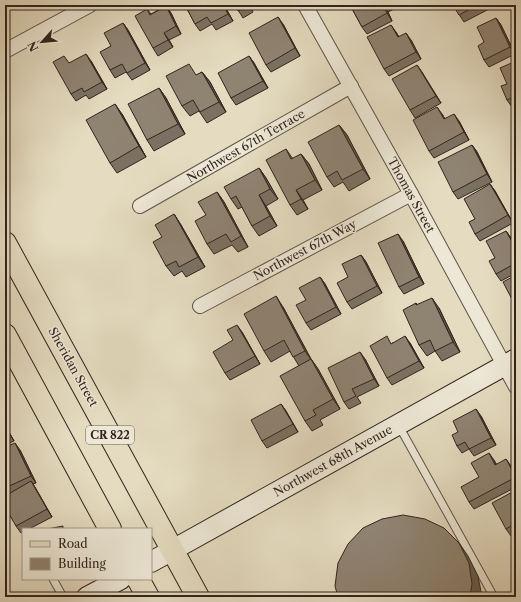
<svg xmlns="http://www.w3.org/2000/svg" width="521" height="602" font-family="'Libre Caslon Text',serif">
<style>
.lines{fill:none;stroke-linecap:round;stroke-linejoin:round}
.lane-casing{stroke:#5f5246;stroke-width:9}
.street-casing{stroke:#5f5246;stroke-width:16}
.secondary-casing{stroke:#33241d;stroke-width:22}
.primary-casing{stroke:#33241d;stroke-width:24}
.lane{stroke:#ede8d6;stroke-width:7}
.street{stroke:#ede8d6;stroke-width:14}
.secondary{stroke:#ede8d6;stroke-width:20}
.primary{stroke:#e4dbc0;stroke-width:22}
.wall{fill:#7b7162;stroke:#33241d}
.shaded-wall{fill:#645c50;stroke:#33241d}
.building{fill:#8f8372;stroke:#33241d}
.labels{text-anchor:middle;stroke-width:3;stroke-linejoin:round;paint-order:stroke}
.shield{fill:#ede8d6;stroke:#6b5f54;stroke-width:1}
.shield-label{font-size:11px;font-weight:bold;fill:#33241d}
.street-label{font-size:12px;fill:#33241d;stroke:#ede8d6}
</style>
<rect width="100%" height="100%" fill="#e4dbc0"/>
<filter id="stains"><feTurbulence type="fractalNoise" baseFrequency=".005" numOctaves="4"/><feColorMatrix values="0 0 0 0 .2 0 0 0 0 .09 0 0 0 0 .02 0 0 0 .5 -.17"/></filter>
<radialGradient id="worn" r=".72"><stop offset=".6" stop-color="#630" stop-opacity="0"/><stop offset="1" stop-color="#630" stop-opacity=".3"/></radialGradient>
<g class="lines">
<g class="lane-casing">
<g id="lane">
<path d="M399,426L494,597"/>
<path d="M53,579L63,597"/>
</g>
</g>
<g class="street-casing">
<g id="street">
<path d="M305,5L411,194L516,387"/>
<path d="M5,51L90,5"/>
<path d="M140,206L351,86"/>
<path d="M200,306L411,194"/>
</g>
</g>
<g class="secondary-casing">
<g id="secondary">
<path d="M151,562L516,359"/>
<path d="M87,597L121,579"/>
</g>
</g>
<g class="primary-casing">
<g id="primary">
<path d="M5,243L198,597"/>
<path d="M5,335L110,529"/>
<path d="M138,579L148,597"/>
</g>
</g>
<use href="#lane" class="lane"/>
<use href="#street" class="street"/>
<use href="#secondary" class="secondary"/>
<use href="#primary" class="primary"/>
</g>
<g class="wall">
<path d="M185,5H224L233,21L216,30L212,24L200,31L195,24Z"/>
<path d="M235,5H250L253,12L243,18Z"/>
<path d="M350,5H395L396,8L388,12L392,21L367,34L362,27Z"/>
<path d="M453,5H490L491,8L464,22Z"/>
<path d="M166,6L171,13L181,34L169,40L173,47L158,56L153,48L147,9L151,14Z"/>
<path d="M496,18L501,25L515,54L489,67L484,60V42Z"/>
<path d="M123,23L128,30L150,70L132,80L126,72L115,78L110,70L111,46Z"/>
<path d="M283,24L300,56L271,72L266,65Z"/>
<path d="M396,32L399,37L411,40L421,59L389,76L384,69Z"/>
<path d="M249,56L254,63L268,88L236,105L231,98Z"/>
<path d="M91,61L107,89L89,99L86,95L76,101L71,94L70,63Z"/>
<path d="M516,61V105L512,107L507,100V84Z"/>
<path d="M417,65L441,103L415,118L410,110Z"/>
<path d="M202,72L210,82L226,112L207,123L199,111L190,116L182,106L197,75Z"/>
<path d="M159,88L166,98L185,134L154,151L147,140Z"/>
<path d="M122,114L146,157L117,173L110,163Z"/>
<path d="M442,114L445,119L459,121L469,140L434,158L429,151Z"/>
<path d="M339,125L347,135L370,179L349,191L343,182L334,187L327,177Z"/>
<path d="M472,145L477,152L492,182L458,199L453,192Z"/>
<path d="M286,149L293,159L301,154L309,164L322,190L303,200L308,209L297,215L290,205Z"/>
<path d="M259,168L266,178L278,199L266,206L277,226L259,236L252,226L242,207L238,209L231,199Z"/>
<path d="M490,184L495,191L513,223L480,241L475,234V219Z"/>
<path d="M217,192L224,202L248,247L238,252L232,245L214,254L207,244L206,215Z"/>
<path d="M174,214L181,225L205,267L186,277L182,271L174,276L166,266L162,237Z"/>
<path d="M506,231L511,238L516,247V273L501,281L496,274L495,258Z"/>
<path d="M403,241L424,284L404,294L399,287Z"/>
<path d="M361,255L366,262L382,293L352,309L347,302L348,277Z"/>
<path d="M320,277L325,284L341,314L311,330L306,323V300Z"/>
<path d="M416,303L417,305L439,308L460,352L442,361L435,351L427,356L419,345Z"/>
<path d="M283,307L311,359L318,369L340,409L320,420L323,425L312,431L305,421L299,366L290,351L271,362L264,351Z"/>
<path d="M242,332L260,364L230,380L225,373L233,340Z"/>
<path d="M392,343H410L424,368L392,385L387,378Z"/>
<path d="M365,359L379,386L357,397L361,403L349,409L344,402Z"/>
<path d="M281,404L286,411L298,432L267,448L262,441Z"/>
<path d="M481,416L496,445L474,456L469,449L462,453L457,446L458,432Z"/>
<path d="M5,425L14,441L5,445Z"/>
<path d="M5,447L20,450L36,483L33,484L36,489L52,517L29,529H23V532L21,533L16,526L8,494L5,491Z"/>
<path d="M494,460L496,464L511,466L516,475V487L474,509L469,502L479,477Z"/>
<path d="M516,490V533L511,536L506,529Z"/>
</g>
<g class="shaded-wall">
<path d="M223,5H224L233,21L228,14Z"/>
<path d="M383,5L388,12L392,21L387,13Z"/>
<path d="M166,6L171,13L181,34L176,26Z"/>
<path d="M278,17L283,24L300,56L295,48Z"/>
<path d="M496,18L501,25L515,54L510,47Z"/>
<path d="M123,23L128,30L150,70L145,63Z"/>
<path d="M391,25L396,32L403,44L398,37Z"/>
<path d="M164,33L169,40L173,47L168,40Z"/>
<path d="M406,33L411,40L421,59L416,52Z"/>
<path d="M86,54L91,61L107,89L102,82Z"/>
<path d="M249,56L254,63L268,88L263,81Z"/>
<path d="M417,65L422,72L441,103L436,96Z"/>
<path d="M202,72L210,82L226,112L219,102Z"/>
<path d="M159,88L166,98L185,134L178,124Z"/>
<path d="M115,104L122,114L146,157L139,146Z"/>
<path d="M437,107L442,114L449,126L444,119Z"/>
<path d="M454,114L459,121L469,140L464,132Z"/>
<path d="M339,125L347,135L370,179L363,169Z"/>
<path d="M472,145L477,152L492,182L487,174Z"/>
<path d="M301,154L309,164L322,190L315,180Z"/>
<path d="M259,168L266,178L278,199L270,189Z"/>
<path d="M490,184L495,191L513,223L508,215Z"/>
<path d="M296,190L303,200L308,209L301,199Z"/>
<path d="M217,192L224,202L248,247L241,236Z"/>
<path d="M259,195L266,206L277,226L270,216Z"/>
<path d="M174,214L181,225L205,267L198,257Z"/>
<path d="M506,231L511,238L516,247V249Z"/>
<path d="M398,234L403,241L424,284L419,277Z"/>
<path d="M361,255L366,262L382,293L377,286Z"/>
<path d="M320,277L325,284L341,314L336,307Z"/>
<path d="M276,296L283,307L312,361L305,351Z"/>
<path d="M432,298L439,308L460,352L453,342Z"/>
<path d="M237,325L242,332L260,364L255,356Z"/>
<path d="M405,336L410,343L424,368L419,361Z"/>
<path d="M360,352L365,359L379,386L374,379Z"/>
<path d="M311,359L318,369L340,409L333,399Z"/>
<path d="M281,404L286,411L298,432L293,424Z"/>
<path d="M476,409L481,416L496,445L491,438Z"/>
<path d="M5,425L14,441L5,427Z"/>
<path d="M15,443L20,450L36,483L31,476Z"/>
<path d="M489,453L494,460L500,472L495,465Z"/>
<path d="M506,459L511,466L516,475V477Z"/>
<path d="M31,481L36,489L52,517L47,509Z"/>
<path d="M459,543L468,556L478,576L482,597H470Z"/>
</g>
<g class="building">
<path d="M185,5H223L228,14L211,23L207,17L195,24Z"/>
<path d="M235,5H248L238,11Z"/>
<path d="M350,5H384H383L387,13L362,27Z"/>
<path d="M453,5H478L459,15Z"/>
<path d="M166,6L176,26L164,33L168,40L153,48L135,16L147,9L150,15Z"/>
<path d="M278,17L295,48L266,65L249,33Z"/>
<path d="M496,18L510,47L484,60L478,46L484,42L477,27Z"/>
<path d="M123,23L145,63L127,73L122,64L110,70L100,52L111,46L104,33Z"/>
<path d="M391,25L398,37L406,33L416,52L384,69L367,37Z"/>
<path d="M86,54L102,82L84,92L82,88L71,94L53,62L64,56L69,63Z"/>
<path d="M249,56L263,81L231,98L218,73Z"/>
<path d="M516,61V96L507,100L501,86L507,84L500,68Z"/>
<path d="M189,64L196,75L202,72L219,102L200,112L193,100L182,106L166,76Z"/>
<path d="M417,65L436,96L410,110L392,79Z"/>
<path d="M159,88L178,124L147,140L128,104Z"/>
<path d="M115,104L139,146L110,163L86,120Z"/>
<path d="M437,107L444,119L454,114L464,132L429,151L413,120Z"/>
<path d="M339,125L363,169L342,180L337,171L327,177L308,142Z"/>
<path d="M472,145L487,174L453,192L438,162Z"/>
<path d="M286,149L291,159L301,154L315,180L296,190L301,199L290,205L266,160Z"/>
<path d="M259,168L270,189L259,195L270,216L252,226L236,196L231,199L224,187Z"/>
<path d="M490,184L508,215L475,234L469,222L475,219L464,199Z"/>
<path d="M217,192L241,236L231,242L226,234L207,244L195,221L206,215L198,202Z"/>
<path d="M174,214L198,257L179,267L176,261L166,266L153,242L162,237L155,225Z"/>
<path d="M506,231L516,249V263L496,274L489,261L495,258L486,241Z"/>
<path d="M398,234L419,277L399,287L378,243Z"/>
<path d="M361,255L377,286L347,302L337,283L348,277L342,264Z"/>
<path d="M516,275V307L503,282Z"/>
<path d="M320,277L336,307L306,323L296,305L306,300L299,288Z"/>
<path d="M276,296L305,351L293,357L284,340L264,351L244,314Z"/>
<path d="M432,298L453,342L435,351L430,340L419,345L403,310L416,303V305Z"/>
<path d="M237,325L255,356L225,373L213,352L233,340L227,330Z"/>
<path d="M387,336L391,344L405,336L419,361L387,378L370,346Z"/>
<path d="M360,352L374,379L352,389L356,396L344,402L328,368Z"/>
<path d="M311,359L333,399L313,410L316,415L305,421L280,376Z"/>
<path d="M281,404L293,424L262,441L251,420Z"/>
<path d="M476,409L491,438L469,449L465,442L457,446L452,435L458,432L453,421Z"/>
<path d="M5,427L9,433L5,436Z"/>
<path d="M15,443L31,476L5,488V447Z"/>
<path d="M489,453L495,465L506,459L516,477L469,502L461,487L479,477L471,463Z"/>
<path d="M31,481L47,509L16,526L5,507V496Z"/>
<path d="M516,490V523L506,529L492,503Z"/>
<path d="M403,515L425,519L444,528L459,543L469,563L472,584L470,597H338L335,586L338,563L348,544L363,528L382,519Z"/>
<path d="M63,526V529H47Z"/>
<path d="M516,544V557L511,547Z"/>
</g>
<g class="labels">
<rect class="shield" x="86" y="426" width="48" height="18" rx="3"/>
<g class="shield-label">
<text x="110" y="439">CR 822</text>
</g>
<g class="street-label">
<text transform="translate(246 146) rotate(-30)" y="4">Northwest 67th Terrace</text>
<text transform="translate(411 195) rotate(61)" y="4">Thomas Street</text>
<text transform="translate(305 250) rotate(-28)" y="4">Northwest 67th Way</text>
<text transform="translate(73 367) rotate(61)" y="4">Sheridan Street</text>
<text transform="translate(333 461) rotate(-29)" y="4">Northwest 68th Avenue</text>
</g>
</g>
<rect width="521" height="602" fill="none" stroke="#e4dbc0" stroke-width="20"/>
<rect x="6" y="6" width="509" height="590" fill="none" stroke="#33241d" stroke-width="2"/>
<rect x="10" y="10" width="501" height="582" fill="none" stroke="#33241d"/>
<rect x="22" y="528" width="130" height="52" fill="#ede8d6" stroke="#a39a8c"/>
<rect x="30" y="541" width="20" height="6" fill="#e4dbc0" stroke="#a39a8c"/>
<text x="58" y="548" font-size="12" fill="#33241d">Road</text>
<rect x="30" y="558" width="20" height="12" fill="#8f8372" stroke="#a39a8c"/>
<text x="58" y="568" font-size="12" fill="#33241d">Building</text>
<g transform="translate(42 42) rotate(243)" stroke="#ede8d6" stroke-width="3" paint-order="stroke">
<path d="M0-3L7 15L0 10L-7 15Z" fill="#33241d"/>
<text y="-6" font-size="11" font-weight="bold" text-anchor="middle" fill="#33241d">N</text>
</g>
<rect width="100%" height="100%" filter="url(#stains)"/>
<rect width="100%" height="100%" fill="url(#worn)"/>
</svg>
